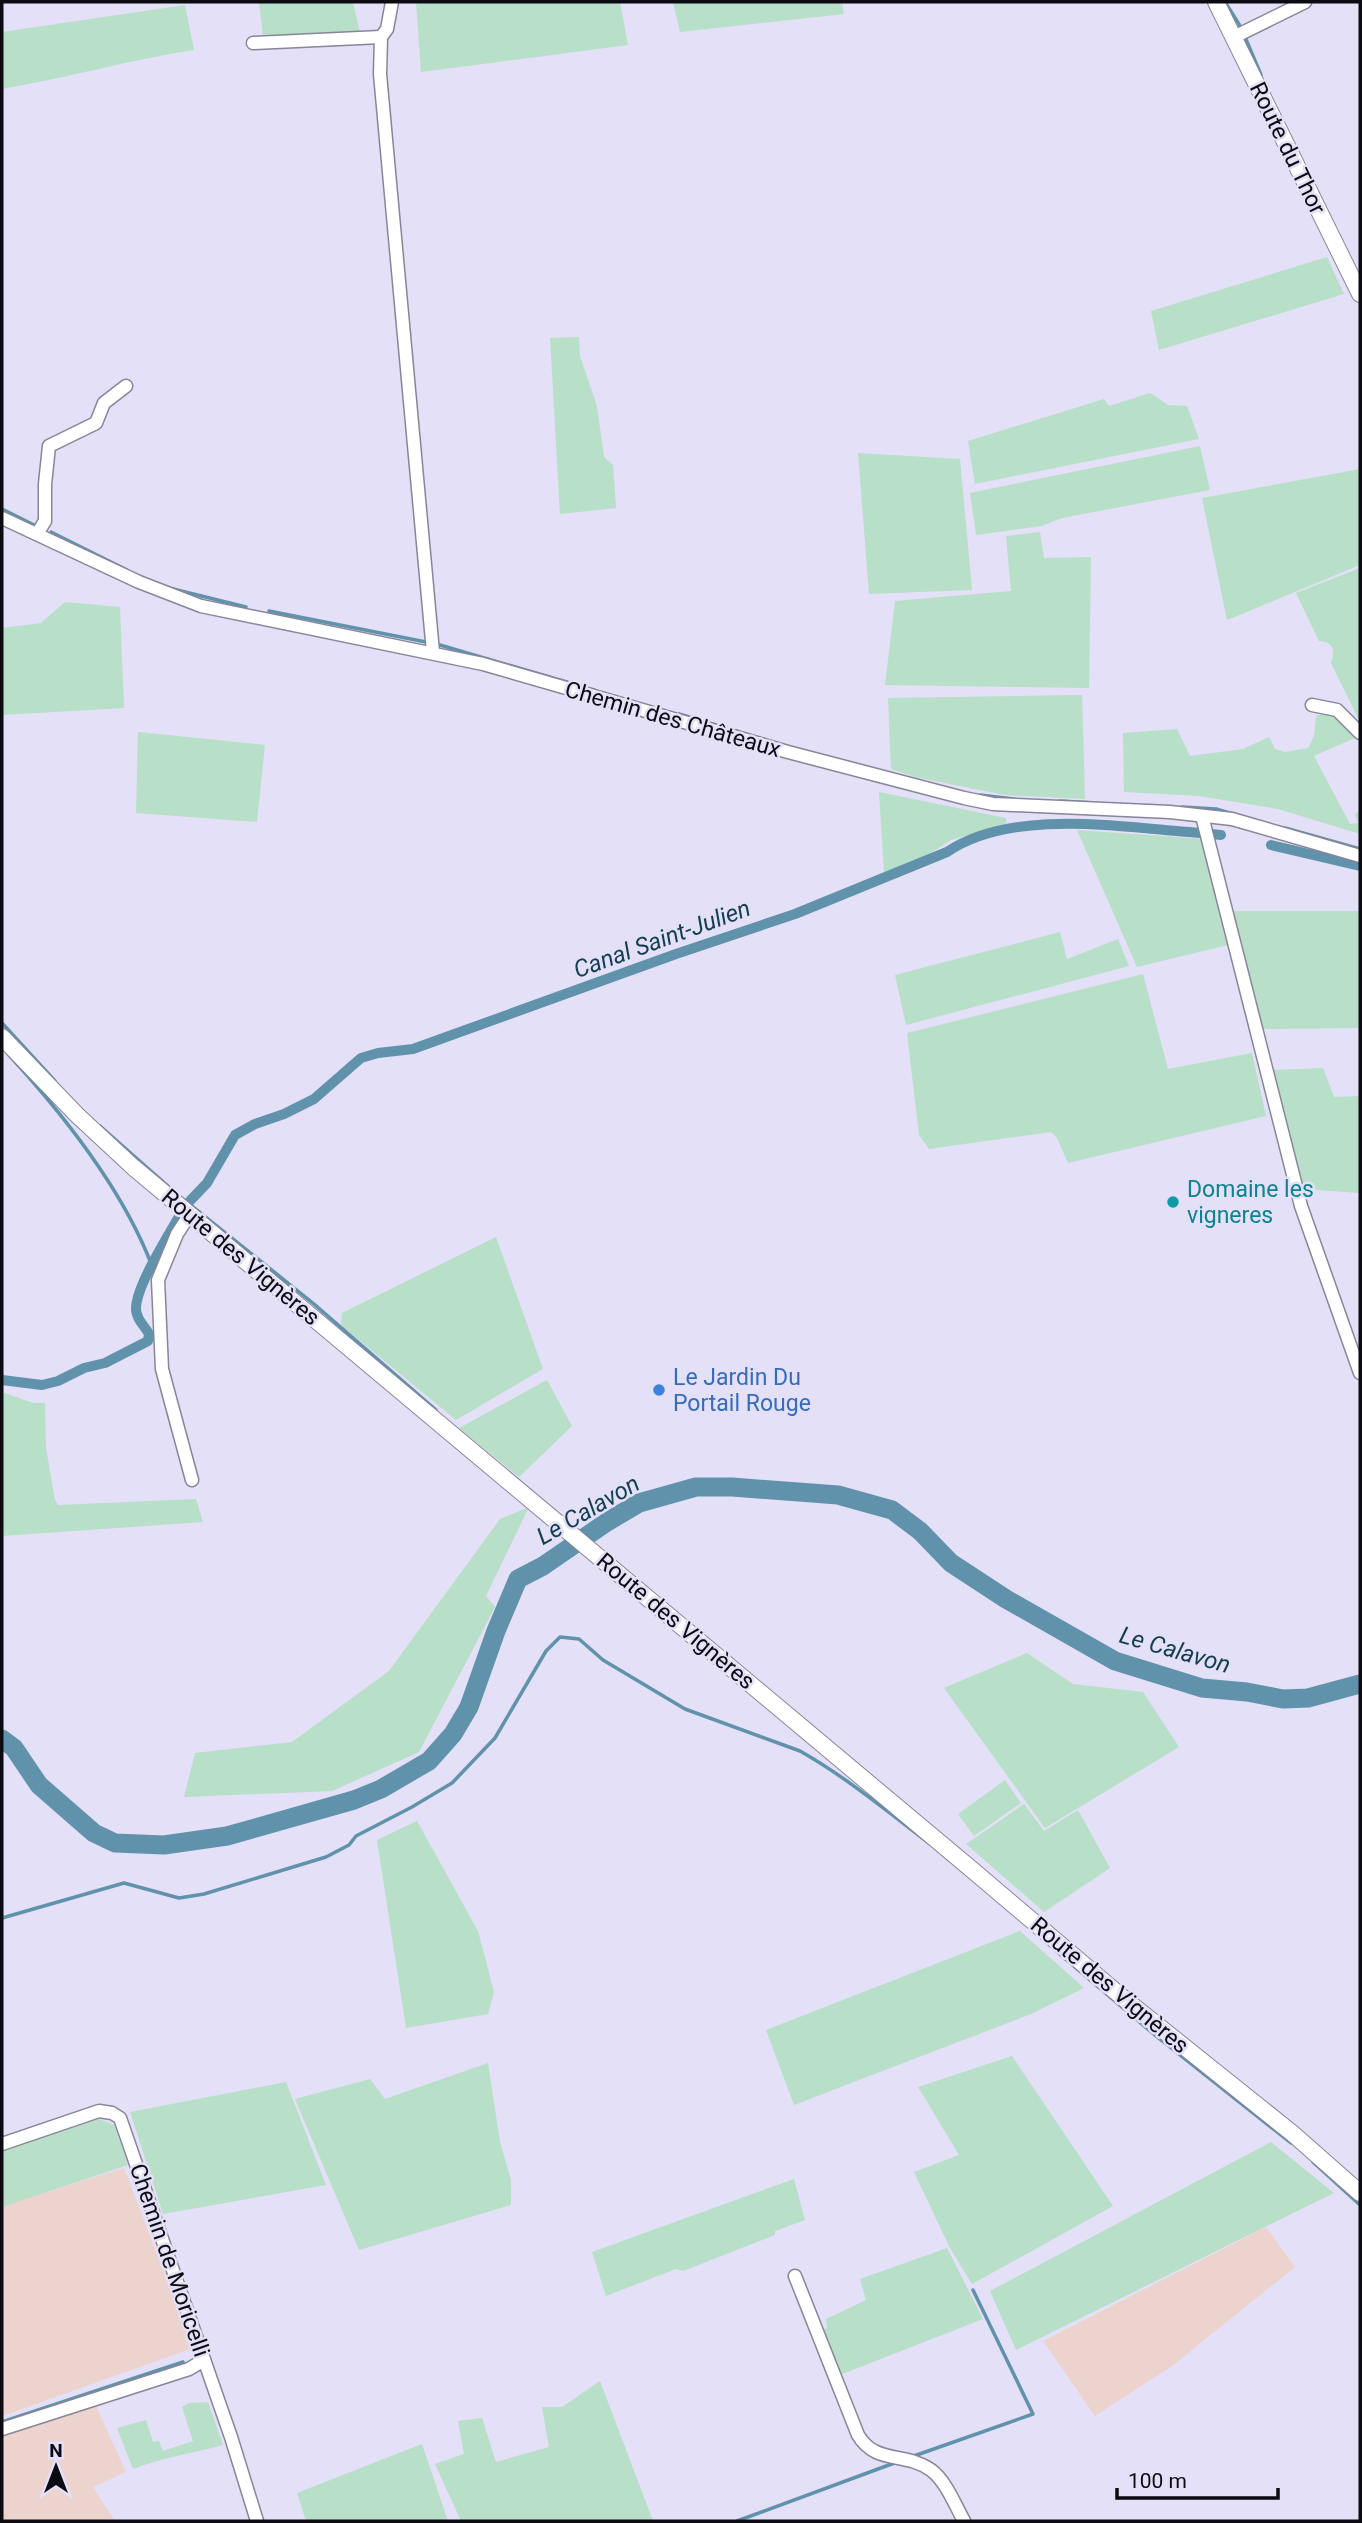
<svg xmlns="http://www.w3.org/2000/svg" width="1362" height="2523" font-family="Roboto,sans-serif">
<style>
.industrial{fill:#edd3ce}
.green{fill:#b8dfc8}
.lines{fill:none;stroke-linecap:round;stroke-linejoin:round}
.stream{stroke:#6092ac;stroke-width:3.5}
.canal{stroke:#6092ac;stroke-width:10}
.river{stroke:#6092ac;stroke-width:19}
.minor-casing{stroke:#888599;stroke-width:15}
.tertiary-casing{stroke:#888599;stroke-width:18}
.minor{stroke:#fff;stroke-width:12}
.tertiary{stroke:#fff;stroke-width:16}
.culture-dot{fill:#0f9aa8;stroke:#e3e0f7;stroke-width:2.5}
.shop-dot{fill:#3f7fe0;stroke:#e3e0f7;stroke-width:2.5}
.labels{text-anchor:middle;stroke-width:5;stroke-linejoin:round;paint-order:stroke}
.street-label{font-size:23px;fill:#0c0b12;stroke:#e3e0f7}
.culture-label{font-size:23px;fill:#0d838f;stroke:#e3e0f7;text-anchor:start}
.shop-label{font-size:23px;fill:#366cbe;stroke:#e3e0f7;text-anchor:start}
.water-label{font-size:24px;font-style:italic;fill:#133e52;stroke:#e3e0f7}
</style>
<rect width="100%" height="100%" fill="#e3e0f7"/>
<g class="industrial">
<path d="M124,2168L193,2348L2,2416V2206Z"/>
<path d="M1266,2227L1295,2267L1172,2366L1095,2416L1043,2341Z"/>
<path d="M96,2406L126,2472L93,2487L115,2521H2V2435Z"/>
</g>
<g class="green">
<path d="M259,2H353L360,33L263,37Z"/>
<path d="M416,2H620L628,45L421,72Z"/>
<path d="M673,2H842L844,14L680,32Z"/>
<path d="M185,5L194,50C129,60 66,78 2,89V32Z"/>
<path d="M1327,257L1344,294L1159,350L1151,311Z"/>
<path d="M579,337L580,356L597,406L604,457L613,465L616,508L560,514L550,338Z"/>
<path d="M1150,393L1168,405L1187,406L1199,439L975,484L968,441L1104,399L1109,406Z"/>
<path d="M1200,446L1210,490L1062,518L1041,526L976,535L970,493Z"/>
<path d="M858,453L960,459L972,590L869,594Z"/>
<path d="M1360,469V565L1227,620L1202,498Z"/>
<path d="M1040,532L1044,558L1091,557L1089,688L885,685L895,601L1011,591L1006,536Z"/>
<path d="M1360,568V722L1331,663C1335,650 1334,642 1319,641L1296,593Z"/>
<path d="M65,602L120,607L124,708L2,715V628L41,623Z"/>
<path d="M1082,695L1085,799L1005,795L915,777L891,769L888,698Z"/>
<path d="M1326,713L1343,720L1355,738L1314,756L1350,824L1358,823L1355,814L1360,811V834L1278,809L1199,796L1124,792L1123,733L1177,729L1190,756L1243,749L1269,737L1275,749L1285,752L1308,748L1314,736L1316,716Z"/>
<path d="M138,732L265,745L257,822L136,813Z"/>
<path d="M879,792L1006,818V824L951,840L920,860L884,873Z"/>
<path d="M1077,830L1204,839L1232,944L1137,967Z"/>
<path d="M1232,911H1360V1028L1260,1029Z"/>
<path d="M1060,932L1067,959L1118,939L1129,966L906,1025L895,975Z"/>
<path d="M1143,974L1168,1069L1252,1053L1266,1116L1068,1163L1057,1138L1051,1132L929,1149L919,1135L907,1033Z"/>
<path d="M1323,1068L1334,1097L1360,1096V1193L1303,1189L1272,1070Z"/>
<path d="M496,1237L543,1369L456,1420L341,1325L342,1313Z"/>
<path d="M547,1380L572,1426L519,1477L459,1428Z"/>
<path d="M2,1392L33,1403H45L46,1448L55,1500L58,1505L196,1499L203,1522L2,1536Z"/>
<path d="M529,1507L486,1596L495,1607L419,1752L332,1791L184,1797L195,1753L292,1742L389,1671L500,1519Z"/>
<path d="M1027,1653L1073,1684L1143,1692L1179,1747L1045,1828L944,1688Z"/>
<path d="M1005,1780L1021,1803L974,1836L958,1814Z"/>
<path d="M1024,1804L1044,1831L1078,1810L1110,1868L1044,1912L966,1844Z"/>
<path d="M417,1821L478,1931L494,1992L488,2014L406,2028L377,1840Z"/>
<path d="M1020,1931L1084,1988L1031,2014L794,2105L766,2030Z"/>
<path d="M1012,2056L1113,2206L972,2284L950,2248L914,2172L959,2155L918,2087Z"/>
<path d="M488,2063L500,2142L511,2180V2205L359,2250L295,2099L370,2079L385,2099Z"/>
<path d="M286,2082L326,2185L163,2214L130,2112Z"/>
<path d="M99,2119L114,2125L128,2165L2,2207V2151Z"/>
<path d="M1271,2142L1334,2193L1016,2350L990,2291Z"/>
<path d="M794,2179L805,2220L775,2231V2235L683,2271L676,2269L606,2296L592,2252Z"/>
<path d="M947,2248L983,2319L840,2375L823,2330L827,2328L826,2319L866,2300L860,2279Z"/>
<path d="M600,2381L653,2521H461L435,2464L464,2454L458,2421L482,2418L496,2462L549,2447L542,2407H562Z"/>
<path d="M208,2402L223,2445C193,2453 161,2458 133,2469L117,2428L146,2420L153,2442L159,2441L163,2451L193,2441L182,2407L189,2403Z"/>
<path d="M422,2444L448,2521H306L297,2493Z"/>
</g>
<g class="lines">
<g class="stream">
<path d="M1225,2L1242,29"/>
<path d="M1245,37L1261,75"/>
<path d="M2,509L34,525"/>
<path d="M51,532L127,570"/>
<path d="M173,589L246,607"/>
<path d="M269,611L426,642"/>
<path d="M440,645L594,690"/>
<path d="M679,714L773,742"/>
<path d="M980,795L1014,799"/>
<path d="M1060,801L1094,803"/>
<path d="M1182,807L1216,809L1233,814"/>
<path d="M1285,828L1360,849"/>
<path d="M2,1023L55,1081"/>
<path d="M8,1054C63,1114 123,1189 152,1266"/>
<path d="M100,1126L186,1202"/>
<path d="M192,1206L314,1304L436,1410"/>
<path d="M2,1918L124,1883L179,1898L204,1894L326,1857L349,1845L356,1836L412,1807L452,1783L495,1738L546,1651L560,1637L579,1639L603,1660L685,1709L800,1751C846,1777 888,1812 930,1844"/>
<path d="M1056,1951L1156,2036L1291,2143"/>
<path d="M1313,2162L1360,2205"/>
<path d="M2,2422L183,2362"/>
<path d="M911,2457L1033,2414L973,2290"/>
<path d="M737,2521L897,2462"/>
</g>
<g class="canal">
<path d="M1211,834L1221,835"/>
<path d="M1271,845L1360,866"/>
<path d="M188,1203L207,1183L235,1135L255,1124L284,1114L314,1099L361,1058L378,1053L413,1049L676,954L795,914L947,852C1013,807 1126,828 1201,833"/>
<path d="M2,1380L42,1385L58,1381L84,1368L105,1363L148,1341L149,1334C145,1326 137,1321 136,1310C135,1287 169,1235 181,1213"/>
</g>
<path class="river" d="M2,1739L14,1748L39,1785L94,1833L115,1843L164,1845L227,1836L354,1800L381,1789L429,1761L453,1734L469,1707L496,1631L518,1579L543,1566L607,1522L639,1503L696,1487H732L838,1495L892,1510L920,1531L951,1563L1006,1599L1115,1661L1202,1688L1247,1692L1283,1699L1308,1698L1360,1684"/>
<g class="minor-casing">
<g id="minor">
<path d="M392,2L387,29L381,37L380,74L433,652"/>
<path d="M1234,37L1305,2"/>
<path d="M253,43L381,37"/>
<path d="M2,518L139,582L201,606L483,664L788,752L964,798L993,804L1170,812L1232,819L1360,856"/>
<path d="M37,534L45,521V484L49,446L96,423L104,403L126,386"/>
<path d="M1312,705L1337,710L1360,733"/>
<path d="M1202,816L1301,1206L1360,1373"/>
<path d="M190,1214L177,1234L158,1280L162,1369L192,1480"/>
<path d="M2,2144L99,2111L112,2113L120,2118L231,2437L257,2521"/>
<path d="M795,2276L858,2435C876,2465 904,2451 931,2470C946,2481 955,2505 964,2521"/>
<path d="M2,2429L189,2369L204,2360"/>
</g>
</g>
<g class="tertiary-casing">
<g id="tertiary">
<path d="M1216,2L1360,294"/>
<path d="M2,1037L77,1115L133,1167L970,1868L1122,1997L1292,2133L1360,2193"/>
</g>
</g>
<use href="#minor" class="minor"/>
<use href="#tertiary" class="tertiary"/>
</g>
<circle class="culture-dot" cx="1173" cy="1202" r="7"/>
<circle class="shop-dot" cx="659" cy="1390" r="7"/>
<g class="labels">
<g class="street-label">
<text transform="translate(1288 148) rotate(64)" y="8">Route du Thor</text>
<text transform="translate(673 719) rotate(16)" y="8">Chemin des Châteaux</text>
<text transform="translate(241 1257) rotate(40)" y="8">Route des Vignères</text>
<text transform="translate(676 1621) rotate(40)" y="8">Route des Vignères</text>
<text transform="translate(1110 1985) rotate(40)" y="8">Route des Vignères</text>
<text transform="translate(170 2260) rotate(71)" y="8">Chemin de Moricelli</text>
</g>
<g class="culture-label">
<text x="1187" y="1197">Domaine les<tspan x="1187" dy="26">vigneres</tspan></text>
</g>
<g class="shop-label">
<text x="673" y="1385">Le Jardin Du<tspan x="673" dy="26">Portail Rouge</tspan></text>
</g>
<g class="water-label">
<text transform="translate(662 939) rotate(-20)" y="8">Canal Saint-Julien</text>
<text transform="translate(588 1510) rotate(-30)" y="8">Le Calavon</text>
<text transform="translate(1175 1650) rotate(16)" y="8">Le Calavon</text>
</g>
</g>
<rect width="1362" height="2523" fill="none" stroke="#0c0b12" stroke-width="7"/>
<g transform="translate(56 2467)" stroke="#e3e0f7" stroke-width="5" paint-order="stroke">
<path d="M0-5L12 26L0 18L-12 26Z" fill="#0c0b12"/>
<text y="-10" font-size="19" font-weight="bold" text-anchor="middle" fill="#0c0b12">N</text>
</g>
<path d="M1117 2488v10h161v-10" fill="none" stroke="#0c0b12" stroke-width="3.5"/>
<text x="1128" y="2488" font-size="21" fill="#0c0b12" stroke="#e3e0f7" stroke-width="5" paint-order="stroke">100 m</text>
</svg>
